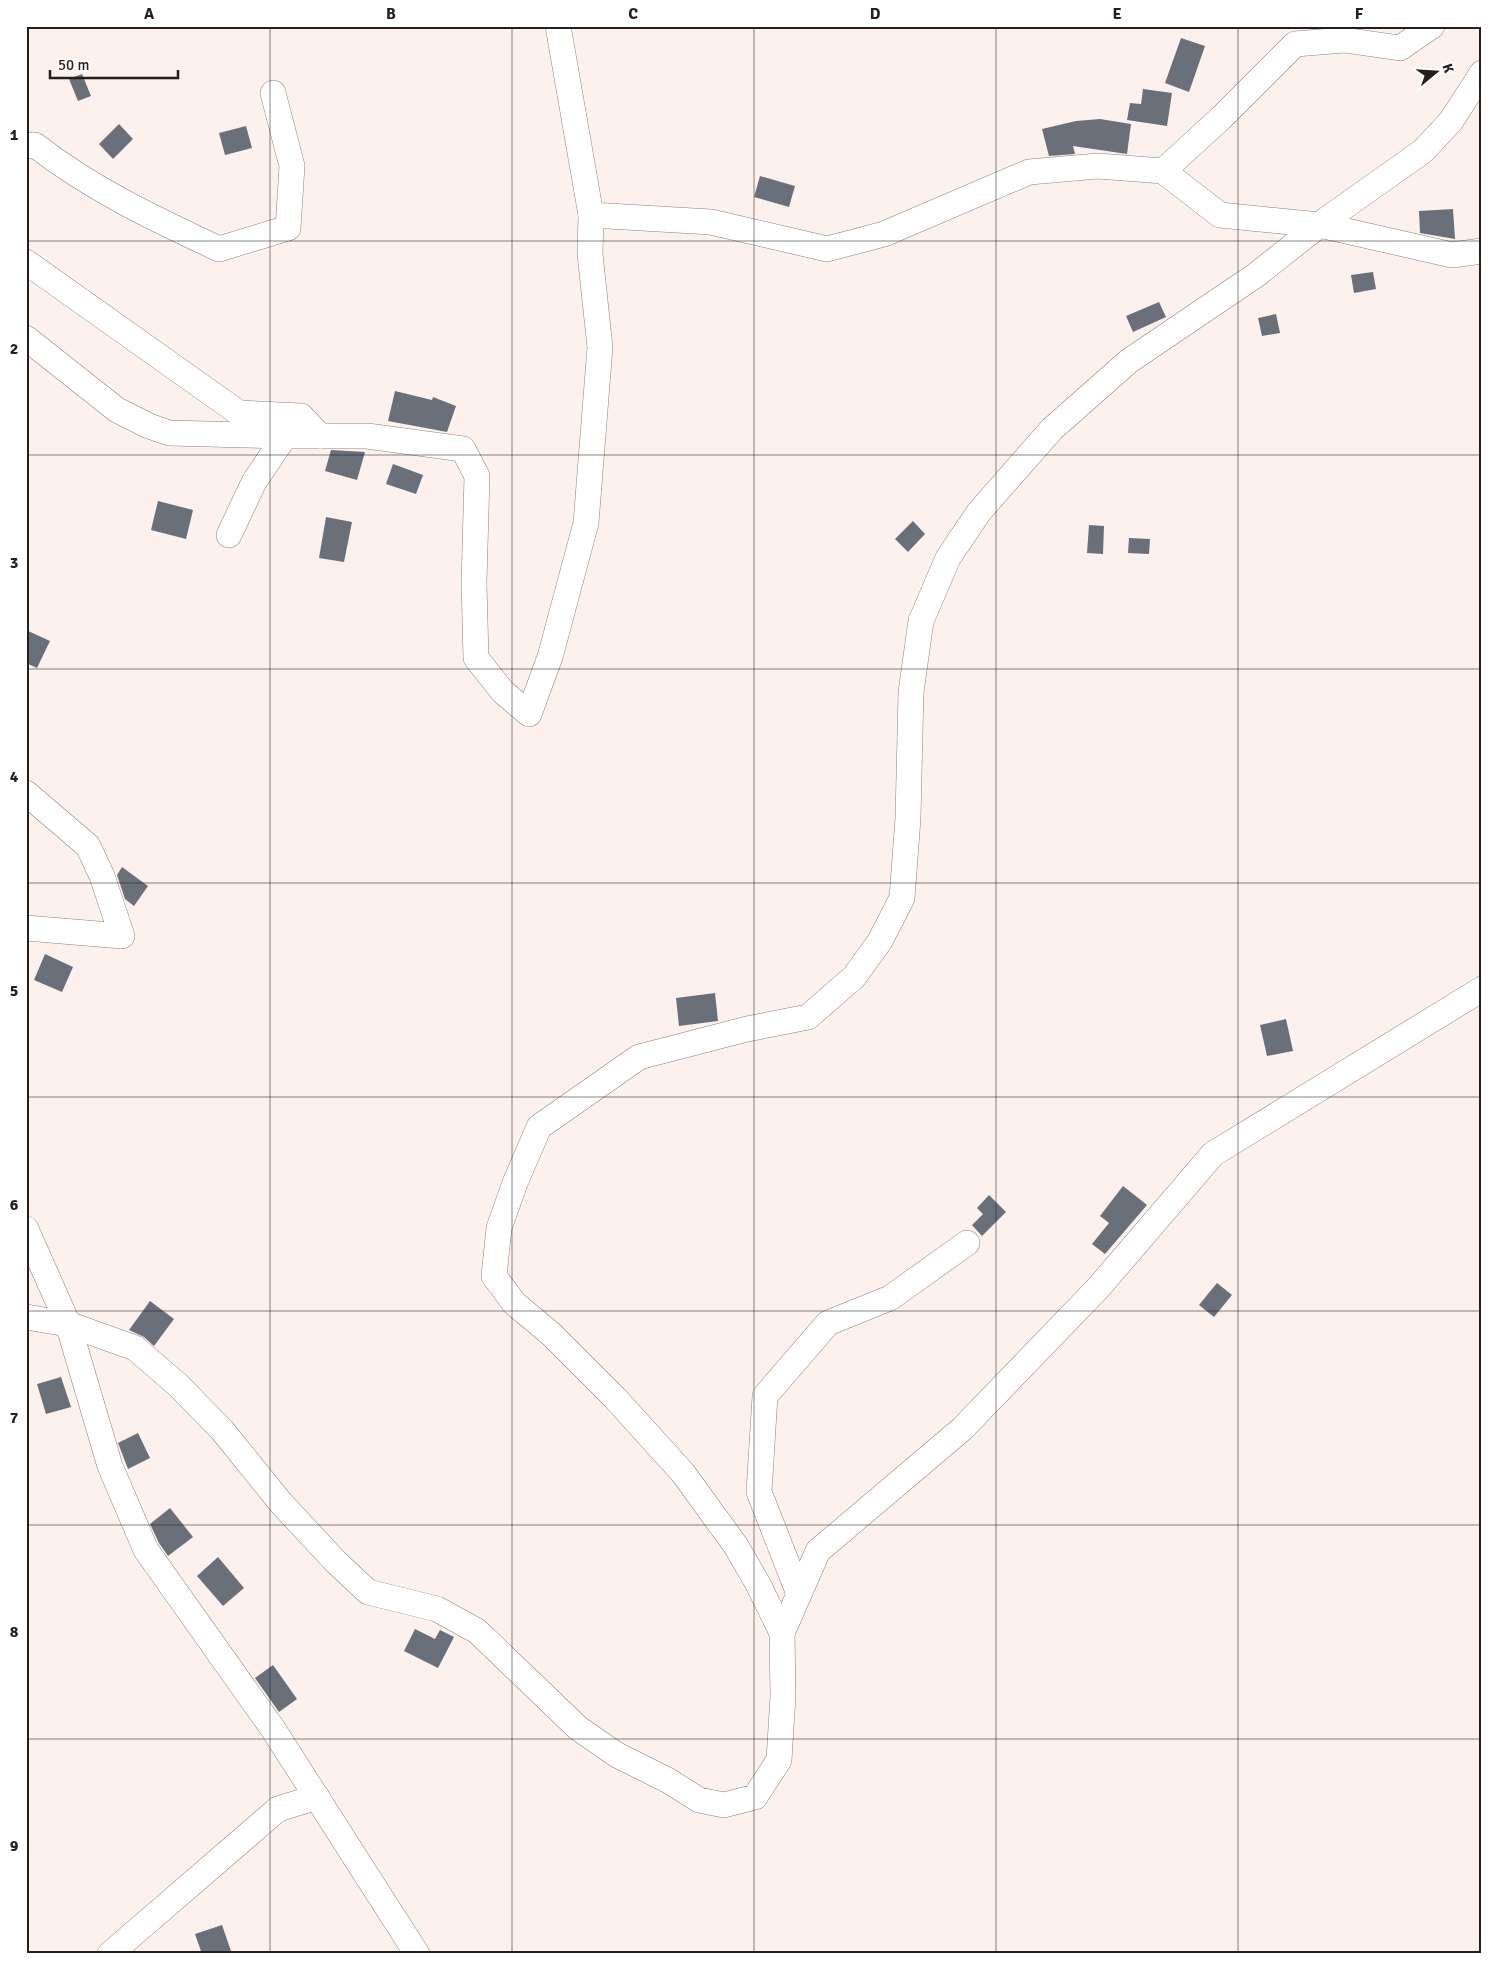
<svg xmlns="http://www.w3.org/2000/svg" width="1508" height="1980" font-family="Signika,sans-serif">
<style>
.building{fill:#69707a}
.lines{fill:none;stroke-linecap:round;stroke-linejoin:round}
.minor-casing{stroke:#8d807b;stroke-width:26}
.minor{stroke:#fff;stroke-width:25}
.grid{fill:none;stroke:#241f1d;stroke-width:1;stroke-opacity:0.55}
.neatline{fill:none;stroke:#241f1d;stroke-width:2}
.grid-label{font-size:16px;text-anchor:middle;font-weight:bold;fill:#241f1d}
</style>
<rect width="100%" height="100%" fill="#fdf1ed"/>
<g class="building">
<path d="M1181,38L1205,46L1189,92L1165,83Z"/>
<path d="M82,74L91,96L78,101L69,79Z"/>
<path d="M1143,89L1172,93L1167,126L1127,120L1130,103L1141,104Z"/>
<path d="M1100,119L1131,124L1127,154L1073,146L1075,154L1049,156L1042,129L1076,121Z"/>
<path d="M119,124L133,139L113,159L99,144Z"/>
<path d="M246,126L252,148L225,155L219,133Z"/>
<path d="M760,176L795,186L789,207L754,197Z"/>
<path d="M1453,209L1455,239L1420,233L1419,211Z"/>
<path d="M1373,272L1376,289L1354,293L1351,275Z"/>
<path d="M1159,302L1166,317L1133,332L1126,316Z"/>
<path d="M1276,314L1280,333L1262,336L1258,318Z"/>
<path d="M395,391L432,400L433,397L456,406L447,432L388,421Z"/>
<path d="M331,450L365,452L357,480L325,471Z"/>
<path d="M393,464L423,475L416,494L386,484Z"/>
<path d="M158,501L193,510L186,539L151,530Z"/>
<path d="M326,517L352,522L344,562L319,558Z"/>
<path d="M913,521L925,534L908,552L895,539Z"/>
<path d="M1089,525L1104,526L1103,554L1087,553Z"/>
<path d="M1129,538L1150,539L1149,554L1128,553Z"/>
<path d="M26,630L50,641L37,668L26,663Z"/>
<path d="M122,867L148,886L134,906L125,899L117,875Z"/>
<path d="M45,954L73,967L62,992L34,980Z"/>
<path d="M715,993L718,1021L679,1026L676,998Z"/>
<path d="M1286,1019L1293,1051L1267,1056L1260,1025Z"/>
<path d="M1123,1186L1147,1205L1105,1254L1092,1244L1109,1223L1100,1216Z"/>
<path d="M989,1195L1006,1212L982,1236L972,1225L983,1214L977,1208Z"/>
<path d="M1217,1283L1232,1295L1214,1317L1199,1305Z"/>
<path d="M150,1301L174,1319L154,1346L144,1337L129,1330Z"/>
<path d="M61,1377L71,1407L46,1414L37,1384Z"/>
<path d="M138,1433L150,1458L128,1469L118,1443Z"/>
<path d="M170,1508L193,1537L168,1556L159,1543L150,1524Z"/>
<path d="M218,1557L244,1588L223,1606L197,1576Z"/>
<path d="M415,1629L435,1639L440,1630L454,1637L438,1668L404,1651Z"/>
<path d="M273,1665L297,1699L279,1712L255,1678Z"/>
<path d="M222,1925L232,1954H202L195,1934Z"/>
</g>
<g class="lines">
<g class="minor-casing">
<g id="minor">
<path d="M558,26L591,215L711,222L827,249L884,234L1029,172L1098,166L1163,171L1220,215L1320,225L1452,255L1482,251"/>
<path d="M26,146L35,145C91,189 155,219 219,249L288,228L292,166L273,93"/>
<path d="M1163,171L1221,118L1295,44L1344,40L1400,48L1432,26"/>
<path d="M26,262L239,413L301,416L320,436"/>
<path d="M26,338L117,410L149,426L169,433L285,436"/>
<path d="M229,535L254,482L285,436H367L463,449L477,476L474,583L476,658L503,692L529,714L550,657L586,523L600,347L590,254L591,215"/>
<path d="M26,793L88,846L102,876L122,936L26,928"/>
<path d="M26,1229L68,1324L110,1466L146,1550L273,1729L417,1954"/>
<path d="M26,1317L68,1324L135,1348L178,1385L222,1430L281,1503L336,1562L368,1592L437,1609L477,1631L578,1728L617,1755L669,1781L699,1800L724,1805L755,1797L779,1760L783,1696L782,1633L758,1584L736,1546L683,1473L615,1398L551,1334L514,1303L494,1276L499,1228L515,1183L539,1127L639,1057L747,1029L808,1017L854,977L880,941L902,898L908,818L911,692L921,621L948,558L979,512L1052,429L1129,361L1256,275L1327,219L1423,151L1451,121L1482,73"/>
<path d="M799,1594L759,1492L765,1396L828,1323L890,1298L967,1243"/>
<path d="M782,1633L818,1551L962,1429L1099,1287L1213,1154L1482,989"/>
<path d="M110,1954L278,1809L317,1797"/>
</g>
</g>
<use href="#minor" class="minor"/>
</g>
<path class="grid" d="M270,26V1954M512,26V1954M754,26V1954M996,26V1954M1238,26V1954M26,241H1482M26,455H1482M26,669H1482M26,883H1482M26,1097H1482M26,1311H1482M26,1525H1482M26,1739H1482"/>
<rect width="1508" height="1980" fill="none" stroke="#ffffff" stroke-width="55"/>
<g transform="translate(1436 72) rotate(72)" stroke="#ffffff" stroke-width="4" paint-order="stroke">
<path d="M0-4L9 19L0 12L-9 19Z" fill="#241f1d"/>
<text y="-8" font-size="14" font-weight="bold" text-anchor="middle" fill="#241f1d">K</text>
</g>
<path d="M50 70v8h128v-8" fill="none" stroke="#241f1d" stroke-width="2.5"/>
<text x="58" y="70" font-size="15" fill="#241f1d" stroke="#ffffff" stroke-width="4" paint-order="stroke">50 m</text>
<rect x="28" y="28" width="1452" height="1924" class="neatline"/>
<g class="grid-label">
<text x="149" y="19">A</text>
<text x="391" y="19">B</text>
<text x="633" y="19">C</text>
<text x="875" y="19">D</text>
<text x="1117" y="19">E</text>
<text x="1359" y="19">F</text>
<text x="14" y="140">1</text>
<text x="14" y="354">2</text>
<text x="14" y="568">3</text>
<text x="14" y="782">4</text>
<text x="14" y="996">5</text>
<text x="14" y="1210">6</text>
<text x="14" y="1423">7</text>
<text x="14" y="1637">8</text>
<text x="14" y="1851">9</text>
</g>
</svg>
